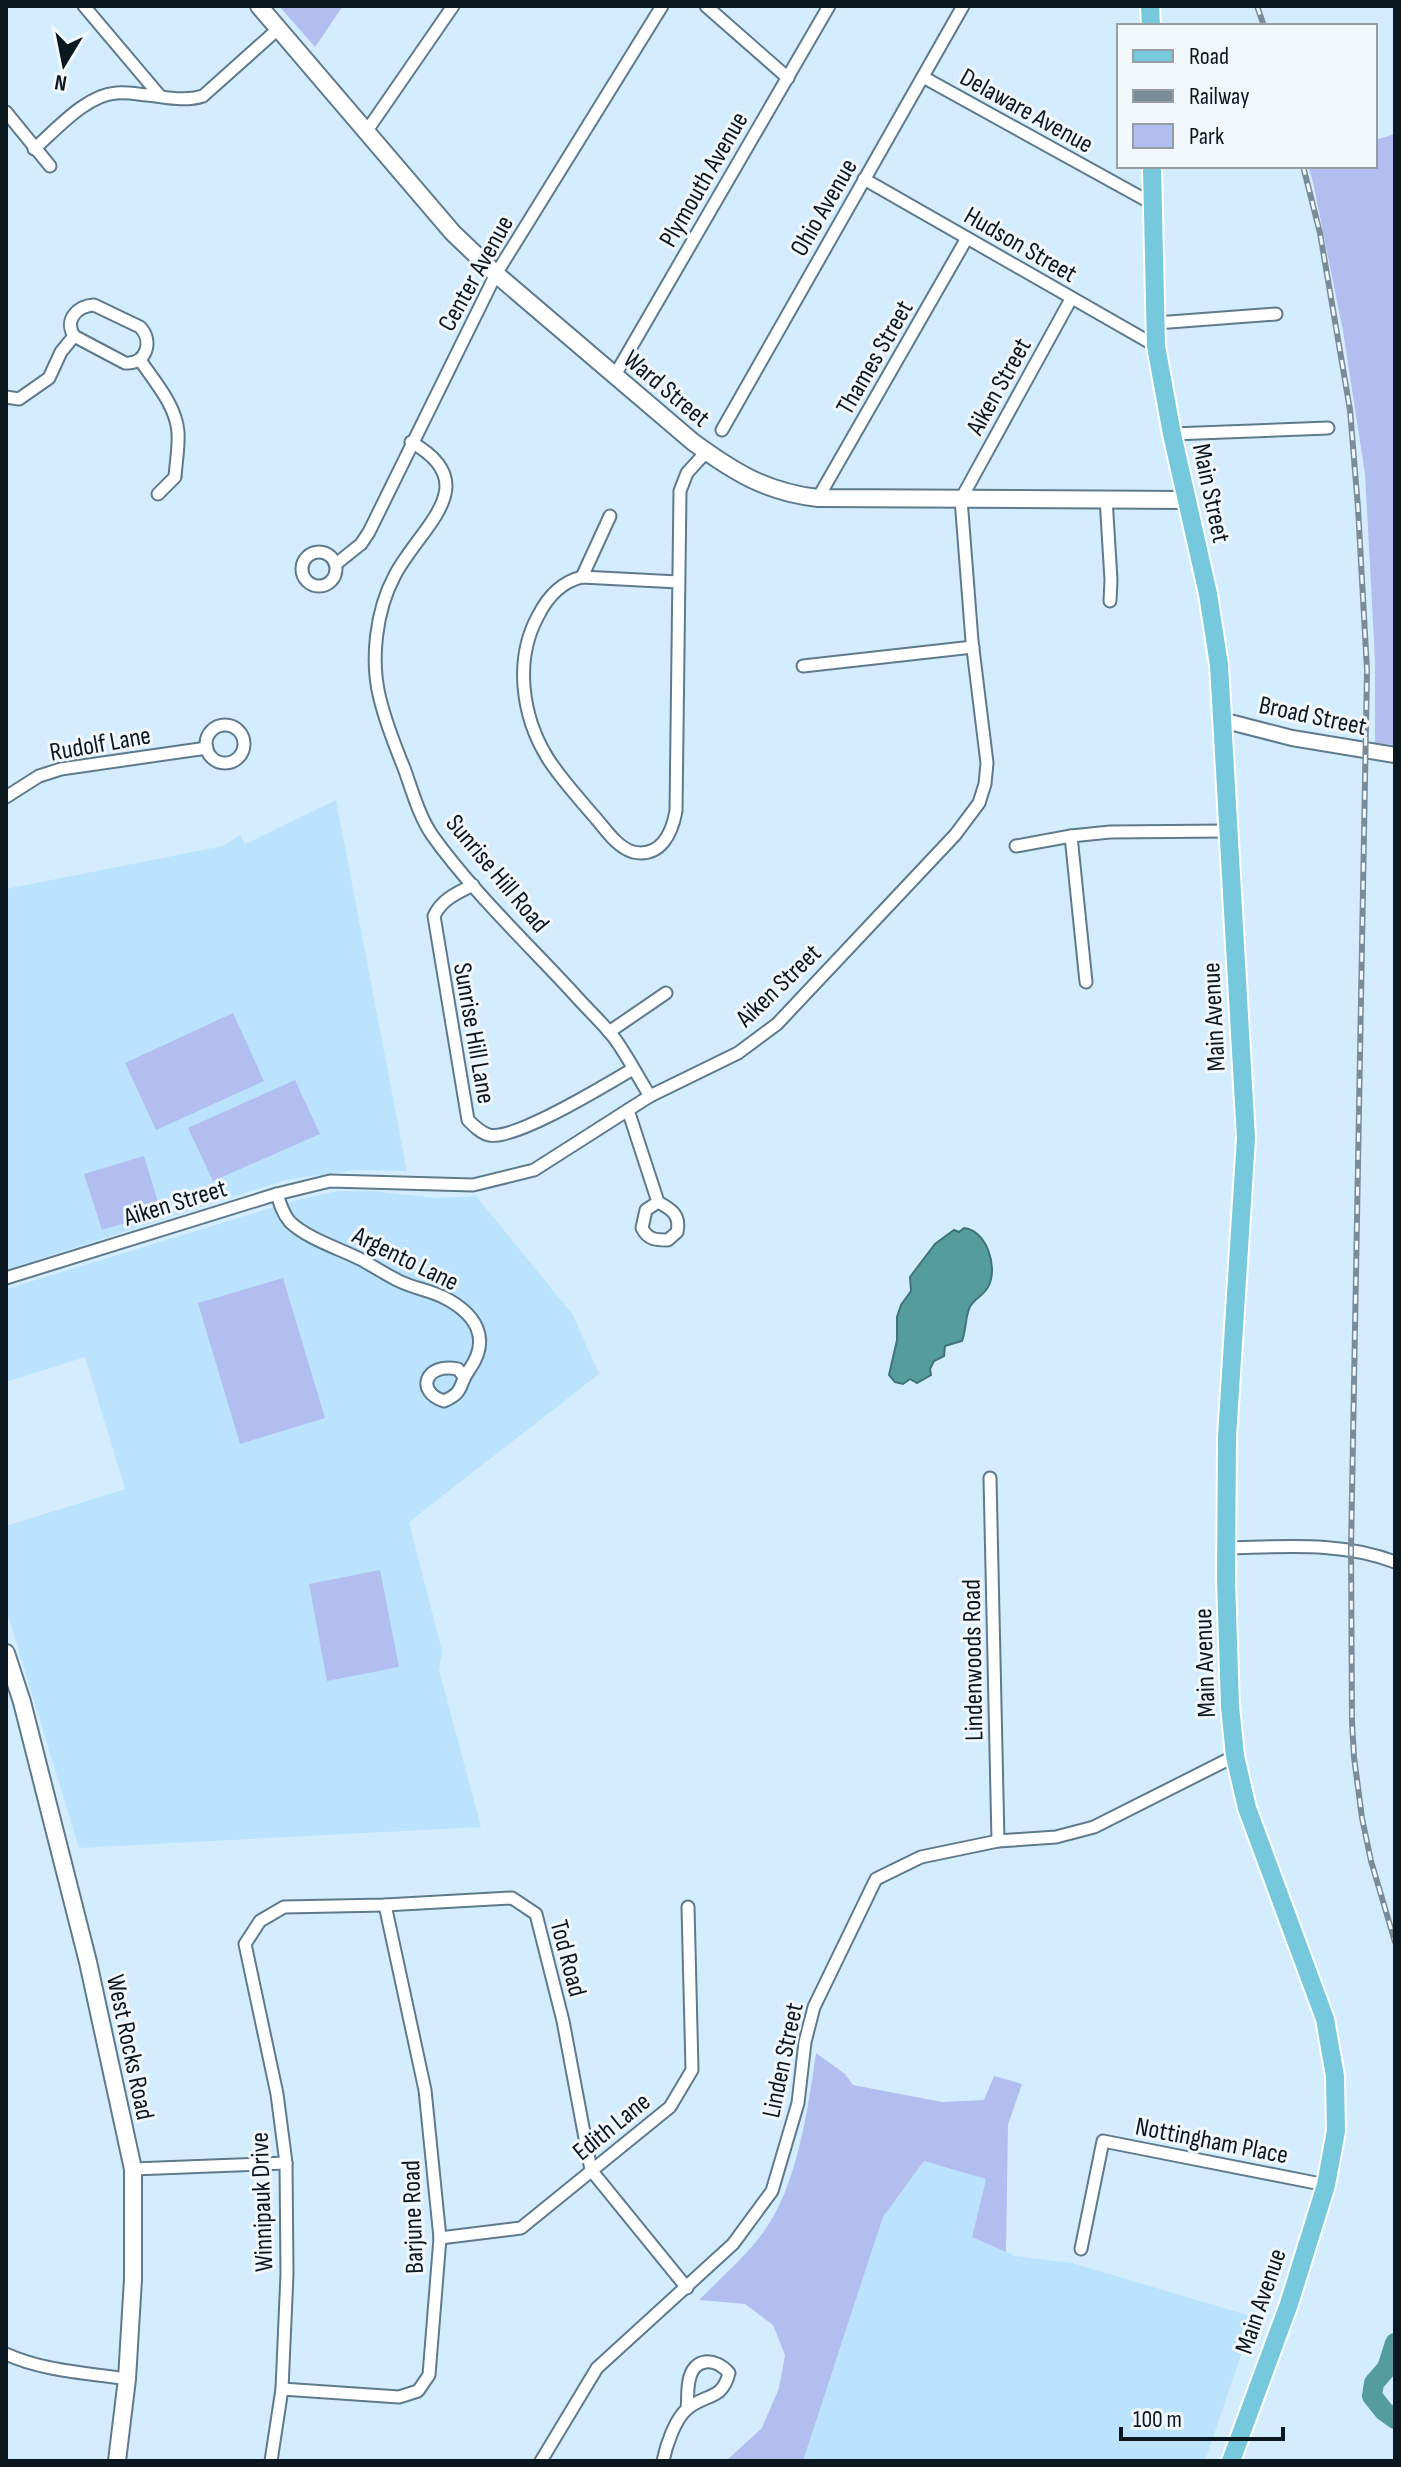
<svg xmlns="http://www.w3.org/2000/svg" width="1401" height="2467" font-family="'Sofia Sans Condensed',sans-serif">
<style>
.built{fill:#bce3fd}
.green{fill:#b3bef0}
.water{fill:#559c9f;stroke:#3f7479;stroke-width:2}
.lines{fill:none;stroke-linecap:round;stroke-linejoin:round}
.river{stroke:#559c9f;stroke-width:20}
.minor-casing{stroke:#5e7a8d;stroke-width:15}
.tertiary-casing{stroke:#5e7a8d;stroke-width:18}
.secondary-casing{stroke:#5e7a8d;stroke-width:20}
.primary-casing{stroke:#fff;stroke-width:22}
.minor{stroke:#fff;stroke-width:11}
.tertiary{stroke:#fff;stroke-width:14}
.secondary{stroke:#fff;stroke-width:16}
.primary{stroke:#76c9dc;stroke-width:18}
.rail-casing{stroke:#798c98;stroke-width:6}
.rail{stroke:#f1f7fb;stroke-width:3;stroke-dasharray:9;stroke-linecap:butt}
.labels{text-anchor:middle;stroke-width:6;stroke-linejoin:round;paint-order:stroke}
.street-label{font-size:26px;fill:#0c181f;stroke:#f1f7fb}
</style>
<rect width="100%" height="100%" fill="#d4edfe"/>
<g class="built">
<path d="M336,800L407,1171L354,1170L286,1180L8,1269L6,889L223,846L240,835L245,844Z"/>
<path d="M338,1191H373L435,1198L476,1196L573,1315L599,1374L409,1522L442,1651L439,1670L481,1827L79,1848L6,1609V1526L125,1489L85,1357L6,1382V1289L300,1199Z"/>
<path d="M925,2160L986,2179L972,2237L1015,2256L1072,2263L1254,2317L1205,2461H803L883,2217Z"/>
</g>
<g class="green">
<path d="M279,6H343L315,47Z"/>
<path d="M1395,134V745L1375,743V659L1365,474L1343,331L1313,182L1308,166H1375V140Z"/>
<path d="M233,1013L264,1081L156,1130L125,1063Z"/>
<path d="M295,1080L320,1134L213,1181L188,1128Z"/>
<path d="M144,1156L161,1212L102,1230L84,1174Z"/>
<path d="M283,1278L325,1418L240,1444L198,1303Z"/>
<path d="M380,1570L399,1667L327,1681L309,1584Z"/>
<path d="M816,2053L845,2074L853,2085L942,2102L984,2100L994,2076L1022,2084L1008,2125L1006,2252L972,2237L986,2179L924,2161L883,2217L803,2461H726L762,2428L779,2388L785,2355L773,2325L745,2304L699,2300C720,2279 744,2258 762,2234C797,2188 808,2109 816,2053Z"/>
</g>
<path class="water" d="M964,1228C986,1230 998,1266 989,1285C985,1296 973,1298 969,1309C965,1320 966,1331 962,1341L945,1346L944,1356L934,1361L930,1369L931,1375L917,1383L910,1379L903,1384L895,1382L889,1375L897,1340V1317L901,1305L911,1291L910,1277L935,1244L954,1230L959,1232Z"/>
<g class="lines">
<path class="river" d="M1395,2343L1387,2368L1374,2383L1372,2396L1384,2411L1395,2419"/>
<g class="minor-casing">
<g id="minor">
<path d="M84,6L160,96"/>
<path d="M706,6L788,78"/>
<path d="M923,77L1153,204"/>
<path d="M6,112L50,166"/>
<path d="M366,132L453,6"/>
<path d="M34,149C56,130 86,95 116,93C126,92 137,94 147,95C166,97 184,102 203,96L278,29"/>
<path d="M864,179L1156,346"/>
<path d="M94,305L140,327C154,341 146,365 125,363L74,336C64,320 77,306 94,305Z"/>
<path d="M1156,323L1276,314"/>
<path d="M140,360C154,381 176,405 178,432C179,447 176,462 175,477L158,494"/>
<path d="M615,375L829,6"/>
<path d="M6,397L19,399L49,378L61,352L74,336"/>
<path d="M722,430L963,6"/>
<path d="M1172,434L1328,428"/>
<path d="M411,442C486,484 421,526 395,575C376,610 370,660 380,699C386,723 395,746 404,768C412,790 419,816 432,835C471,890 528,944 574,994C587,1009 603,1023 615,1039C628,1057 638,1077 650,1096"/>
<path d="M818,498L967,238"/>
<path d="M1106,498L1111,580L1110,601"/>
<circle cx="319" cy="569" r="17"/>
<path d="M336,564L361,544L369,532L496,274L662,6"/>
<path d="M582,577L610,516"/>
<path d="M678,582L582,577C561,582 547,598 538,616C514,660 522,716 547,757C560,778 577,796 593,815C604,827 616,847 633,852C661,858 672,833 676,811L680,491L687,473L706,452"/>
<path d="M803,666L973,647"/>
<circle cx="225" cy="744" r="19"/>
<path d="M6,797L39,776L61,769L207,748"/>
<path d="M1071,836L1086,982"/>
<path d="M1016,846L1071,836L1110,832L1227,831"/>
<path d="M473,885C457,893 442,899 434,916L468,1120C474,1126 481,1133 489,1135C515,1141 607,1084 633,1069"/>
<path d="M609,1032L666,993"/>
<path d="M628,1110L658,1202L646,1210L642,1228C648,1240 656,1240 668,1240L677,1232C681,1215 671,1209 658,1202"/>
<path d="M277,1194C280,1204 283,1214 290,1222C308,1239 338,1248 360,1259C373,1266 385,1274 397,1280C412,1288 429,1290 443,1297C475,1313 492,1338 469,1370C458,1385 465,1392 444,1401C415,1392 425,1362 458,1369L464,1377"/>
<path d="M6,1278L277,1194L330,1181L473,1185L534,1170L650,1096L738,1053L777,1024L955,835L979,803L985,784L987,763L972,641L961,499L1071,299"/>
<path d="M990,1478L998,1841"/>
<path d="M1226,1548C1283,1547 1341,1541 1395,1562"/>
<path d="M133,2169L286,2163"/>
<path d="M440,2238L521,2228L670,2107L692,2070L688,1907"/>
<path d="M1081,2249L1103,2141L1326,2185"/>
<path d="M6,2354C43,2371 87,2373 127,2379"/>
<path d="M282,2389L399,2397L418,2391L429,2375L440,2238L425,2090L385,1905"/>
<path d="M271,2461L282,2389L287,2274L286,2163L277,2094L245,1944L260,1921L284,1907L385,1905L512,1898L536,1914L563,2021L591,2170L687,2288"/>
<path d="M541,2461L597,2368L733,2244L772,2191L798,2103L805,2042L814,2007L876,1879L921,1857L998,1841L1056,1837L1094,1827L1235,1756"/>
<path d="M663,2461C666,2446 675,2419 687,2409C706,2393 722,2401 729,2373C715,2357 693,2357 689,2381C687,2390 688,2400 687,2409"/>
</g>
</g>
<g class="tertiary-casing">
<path id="tertiary" d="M1222,720L1292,738L1395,755"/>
</g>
<g class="secondary-casing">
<g id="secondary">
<path d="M259,6L453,233L496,274L693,442C734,472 766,492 818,498L1187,500"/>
<path d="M6,1653L22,1702L88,1962L133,2169V2279L127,2379L117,2461"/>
</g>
</g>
<g class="primary-casing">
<g id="primary">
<path d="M1150,6L1151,26"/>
<path d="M1152,166L1156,346L1172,434L1208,594L1219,665L1246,1138L1227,1437L1226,1580L1230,1706L1235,1756L1247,1808L1325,2019L1335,2076L1336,2131L1326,2185L1289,2304L1231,2461"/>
</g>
</g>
<use href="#minor" class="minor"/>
<use href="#tertiary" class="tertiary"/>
<use href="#secondary" class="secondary"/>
<use href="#primary" class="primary"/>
<g class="rail-casing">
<g id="rail">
<path d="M1257,6L1264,26"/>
<path d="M1303,166L1320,233L1350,410L1358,508L1367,670L1351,1549L1352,1722L1354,1757L1362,1818L1371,1861L1395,1942"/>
</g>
</g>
<use href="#rail" class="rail"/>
</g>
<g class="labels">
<g class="street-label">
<text transform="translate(1027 110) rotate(29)" y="9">Delaware Avenue</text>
<text transform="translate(703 179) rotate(-60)" y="9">Plymouth Avenue</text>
<text transform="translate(823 207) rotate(-60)" y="9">Ohio Avenue</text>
<text transform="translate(1021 244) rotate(30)" y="9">Hudson Street</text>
<text transform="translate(475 273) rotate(-61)" y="9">Center Avenue</text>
<text transform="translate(874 357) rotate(-60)" y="9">Thames Street</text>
<text transform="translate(998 386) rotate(-61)" y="9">Aiken Street</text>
<text transform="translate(667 388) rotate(40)" y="9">Ward Street</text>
<text transform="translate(1212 493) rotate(78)" y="9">Main Street</text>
<text transform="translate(1313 715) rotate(12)" y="9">Broad Street</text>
<text transform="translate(100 743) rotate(-10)" y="9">Rudolf Lane</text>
<text transform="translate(498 873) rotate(50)" y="9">Sunrise Hill Road</text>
<text transform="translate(778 985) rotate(-44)" y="9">Aiken Street</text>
<text transform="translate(1213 1017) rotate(-93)" y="9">Main Avenue</text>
<text transform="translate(475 1033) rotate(80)" y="9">Sunrise Hill Lane</text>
<text transform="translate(175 1202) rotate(-17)" y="9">Aiken Street</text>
<text transform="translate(406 1258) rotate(26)" y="9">Argento Lane</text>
<text transform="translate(972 1660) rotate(-91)" y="9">Lindenwoods Road</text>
<text transform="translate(1204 1663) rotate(-92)" y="9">Main Avenue</text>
<text transform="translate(569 1958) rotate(75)" y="9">Tod Road</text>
<text transform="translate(131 2047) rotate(78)" y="9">West Rocks Road</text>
<text transform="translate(782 2060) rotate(-78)" y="9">Linden Street</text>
<text transform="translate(611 2126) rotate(-39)" y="9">Edith Lane</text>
<text transform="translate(1212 2140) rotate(11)" y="9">Nottingham Place</text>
<text transform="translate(261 2202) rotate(-92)" y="9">Winnipauk Drive</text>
<text transform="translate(412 2217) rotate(-92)" y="9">Barjune Road</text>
<text transform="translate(1260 2301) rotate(-71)" y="9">Main Avenue</text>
</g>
</g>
<rect width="1401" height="2467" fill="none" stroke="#0c181f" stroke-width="16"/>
<rect x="1117" y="24" width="260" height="144" fill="#f1f7fb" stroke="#959ea3" stroke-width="2"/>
<rect x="1133" y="50" width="40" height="12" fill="#76c9dc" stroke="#959ea3" stroke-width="2"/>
<text x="1189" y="64" font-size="24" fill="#0c181f">Road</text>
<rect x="1133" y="90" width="40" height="12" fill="#798c98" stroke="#959ea3" stroke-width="2"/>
<text x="1189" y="104" font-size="24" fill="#0c181f">Railway</text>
<rect x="1133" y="124" width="40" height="24" fill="#b3bef0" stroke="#959ea3" stroke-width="2"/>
<text x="1189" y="144" font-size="24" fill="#0c181f">Park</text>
<g transform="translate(64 64) rotate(190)" stroke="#f1f7fb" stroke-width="6" paint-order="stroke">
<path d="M0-6L14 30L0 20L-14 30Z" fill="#0c181f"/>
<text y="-12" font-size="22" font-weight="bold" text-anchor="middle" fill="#0c181f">N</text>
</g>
<path d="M1121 2427v12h162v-12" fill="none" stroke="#0c181f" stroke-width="4"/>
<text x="1133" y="2427" font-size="24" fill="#0c181f" stroke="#f1f7fb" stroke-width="6" paint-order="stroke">100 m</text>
</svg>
